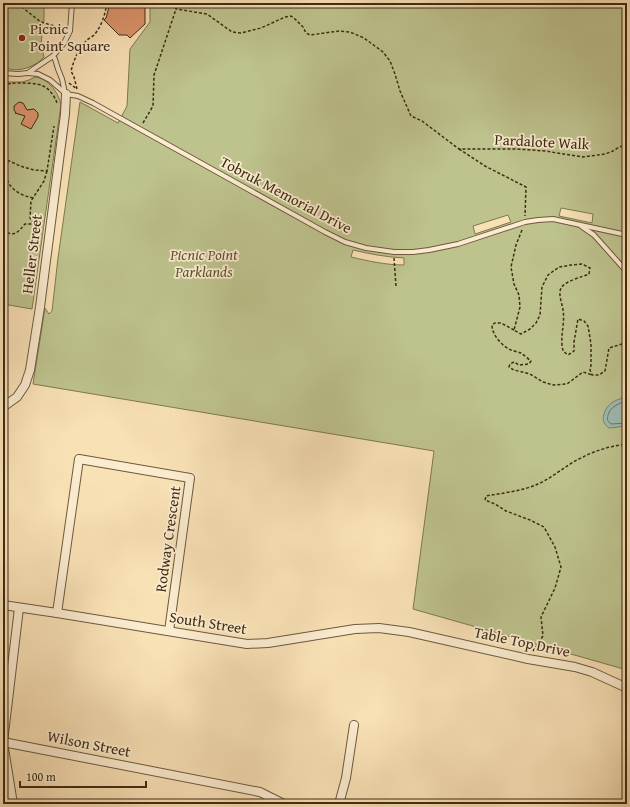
<svg xmlns="http://www.w3.org/2000/svg" width="630" height="807" font-family="'Gentium Book Plus',serif">
<style>
.green{fill:#bec38e;stroke:#7e7850;fill-rule:evenodd}
.water{fill:#a0bcb6;stroke:#798275}
.lines{fill:none;stroke-linecap:round;stroke-linejoin:round}
.shore{stroke:#6f7464;stroke-width:1}
.building{fill:#de956d;stroke:#3e2c13}
.service-casing{stroke:#6d593c;stroke-width:6}
.minor-casing{stroke:#6d593c;stroke-width:10}
.path{stroke:#3e2c13;stroke-width:1.5;stroke-dasharray:3 2;stroke-linecap:butt}
.service{stroke:#fbecd0;stroke-width:4}
.minor{stroke:#fbecd0;stroke-width:8}
.poi-dot{fill:#8f2418;stroke:#fbecd0;stroke-width:1.5}
.labels{text-anchor:middle;stroke-width:3.5;stroke-linejoin:round;paint-order:stroke}
.poi-label{font-size:15px;fill:#3e2c13;stroke:#fbecd0;text-anchor:start}
.street-label{font-size:15px;fill:#3e2c13;stroke:#fbecd0}
.park-label{font-size:15px;font-style:italic;fill:#5e5232;stroke:#fbecd0}
</style>
<rect width="100%" height="100%" fill="#f9e1b6"/>
<filter id="stains"><feTurbulence type="fractalNoise" baseFrequency=".005" numOctaves="4"/><feColorMatrix values="0 0 0 0 .2 0 0 0 0 .09 0 0 0 0 .02 0 0 0 .5 -.17"/></filter>
<radialGradient id="worn" r=".72"><stop offset=".6" stop-color="#630" stop-opacity="0"/><stop offset="1" stop-color="#630" stop-opacity=".3"/></radialGradient>
<g class="green">
<path d="M3,3H44V21L39,31L42,33L41,46L43,53L44,57C37,66 20,72 9,69C7,68 5,67 3,66Z"/>
<path d="M150,3H627V670L413,609L434,451L33,384L45,308L49,314L52,311L58,258L80,102L118,123L127,106L130,49L150,22ZM561,208L593,214L592,223L559,216ZM508,215L511,222L475,234L473,226ZM353,250C370,254 386,257 404,258V265C386,265 368,261 351,257Z"/>
<path d="M35,77C48,78 59,93 61,105L32,309L3,304V82H22L29,80Z"/>
</g>
<path class="water" d="M627,397V426L609,428C604,424 602,421 604,414C607,403 617,399 627,397Z"/>
<g class="lines">
<path class="shore" d="M627,401C619,403 610,407 608,415C607,419 607,421 611,424L627,423"/>
</g>
<g class="building">
<path d="M110,3H145V24L130,38L127,35H119L104,20L106,18Z"/>
<path d="M19,102L23,103L27,110L34,109L38,113V117L31,129L21,124L25,116L15,113H16L14,110V106Z"/>
</g>
<g class="lines">
<g class="service-casing">
<g id="service">
<path d="M53,56L55,59L58,69L62,79L65,93"/>
<path d="M3,73L18,74L28,73L35,68L53,56L64,43L70,31L72,3"/>
<path d="M28,73L38,74L50,80L66,94L78,96L93,103L325,232L345,242L366,248L394,252H413L429,250L458,244L525,222L538,220L553,219L627,235"/>
<path d="M581,226L594,235L627,272"/>
</g>
</g>
<g class="minor-casing">
<g id="minor">
<path d="M3,407L17,397L25,385L30,370L40,307L65,114L66,94"/>
<path d="M3,605L57,613L247,644L268,643L355,629L379,628L409,632L528,659L575,667L592,672L627,688"/>
<path d="M57,613L79,459L190,478L169,631"/>
<path d="M3,742L260,792L284,804"/>
<path d="M13,804L3,742L19,608"/>
<path d="M339,804L346,778L354,725"/>
</g>
</g>
<g class="path">
<path d="M18,3L28,12L41,22L64,29"/>
<path d="M109,3V4"/>
<path d="M173,3L176,9L207,14L232,32L241,33L261,28L285,17L291,16L295,19L303,27L306,33L310,35L339,31L350,32L364,38L383,52L390,61L395,74L400,91L411,116L422,121L459,149H517L545,151L583,157L605,154L613,151L619,147L627,145"/>
<path d="M3,82C9,85 12,83 18,83C26,83 36,83 43,86C49,88 55,97 57,103"/>
<path d="M69,83L77,89"/>
<path d="M77,89L74,77L71,71C74,60 78,49 87,40C89,38 92,37 94,35C102,26 105,14 107,3"/>
<path d="M143,123L153,106L154,75L176,9"/>
<path d="M459,149L485,166L526,187L525,216"/>
<path d="M3,158L20,166L34,170L47,171L54,126"/>
<path d="M6,175C8,189 21,196 34,198"/>
<path d="M3,178L6,175L7,166L8,160"/>
<path d="M3,230C14,238 18,232 25,224H33V222L30,218L31,201L44,181L47,171"/>
<path d="M522,230L516,245L511,267L514,284L519,295L520,307L514,330L521,334L530,329L536,323L540,315L542,287L548,275L559,267L571,265L582,264L590,268L589,274C582,277 565,281 561,288C558,294 562,303 563,310C565,321 561,333 562,345C562,350 564,352 568,355L574,351V342L578,319L584,321L588,326L591,344V365L590,370L592,375H599L605,371L609,348L622,344L627,346"/>
<path d="M394,258L396,286"/>
<path d="M514,330L501,323H495L492,325C492,335 502,346 511,350C514,351 518,352 521,353C524,355 528,359 531,361L529,364L519,365L514,362L510,364L509,367L514,370L530,374L543,382L553,385L567,384L583,372L592,375"/>
<path d="M533,651L543,636L541,617L555,588L561,567L555,547L544,527L530,520L506,511L495,504L485,500L486,496C503,493 522,491 538,484C554,477 567,464 583,457C596,450 612,446 627,444"/>
</g>
<use href="#service" class="service"/>
<use href="#minor" class="minor"/>
</g>
<circle class="poi-dot" cx="22" cy="38" r="4"/>
<g class="labels">
<g class="poi-label">
<text x="30" y="34">Picnic<tspan x="30" dy="17">Point Square</tspan></text>
</g>
<g class="street-label">
<text transform="translate(542 142) rotate(3)" y="5">Pardalote Walk</text>
<text transform="translate(286 195) rotate(28)" y="5">Tobruk Memorial Drive</text>
<text transform="translate(32 254) rotate(-83)" y="5">Heller Street</text>
<text transform="translate(168 539) rotate(-82)" y="5">Rodway Crescent</text>
<text transform="translate(208 623) rotate(9)" y="5">South Street</text>
<text transform="translate(522 642) rotate(12)" y="5">Table Top Drive</text>
<text transform="translate(89 744) rotate(11)" y="5">Wilson Street</text>
</g>
<g class="park-label">
<text x="204" y="260">Picnic Point<tspan x="204" dy="17">Parklands</tspan></text>
</g>
</g>
<rect width="630" height="807" fill="none" stroke="#f9e1b6" stroke-width="16"/>
<rect x="4" y="4" width="622" height="799" fill="none" stroke="#3e2c13" stroke-width="2"/>
<rect x="8" y="8" width="614" height="791" fill="none" stroke="#3e2c13"/>
<path d="M20 781v6h126v-6" fill="none" stroke="#3e2c13" stroke-width="2"/>
<text x="26" y="781" font-size="12" fill="#3e2c13" stroke="#fbecd0" stroke-width="3" paint-order="stroke">100 m</text>
<rect width="100%" height="100%" filter="url(#stains)"/>
<rect width="100%" height="100%" fill="url(#worn)"/>
</svg>
